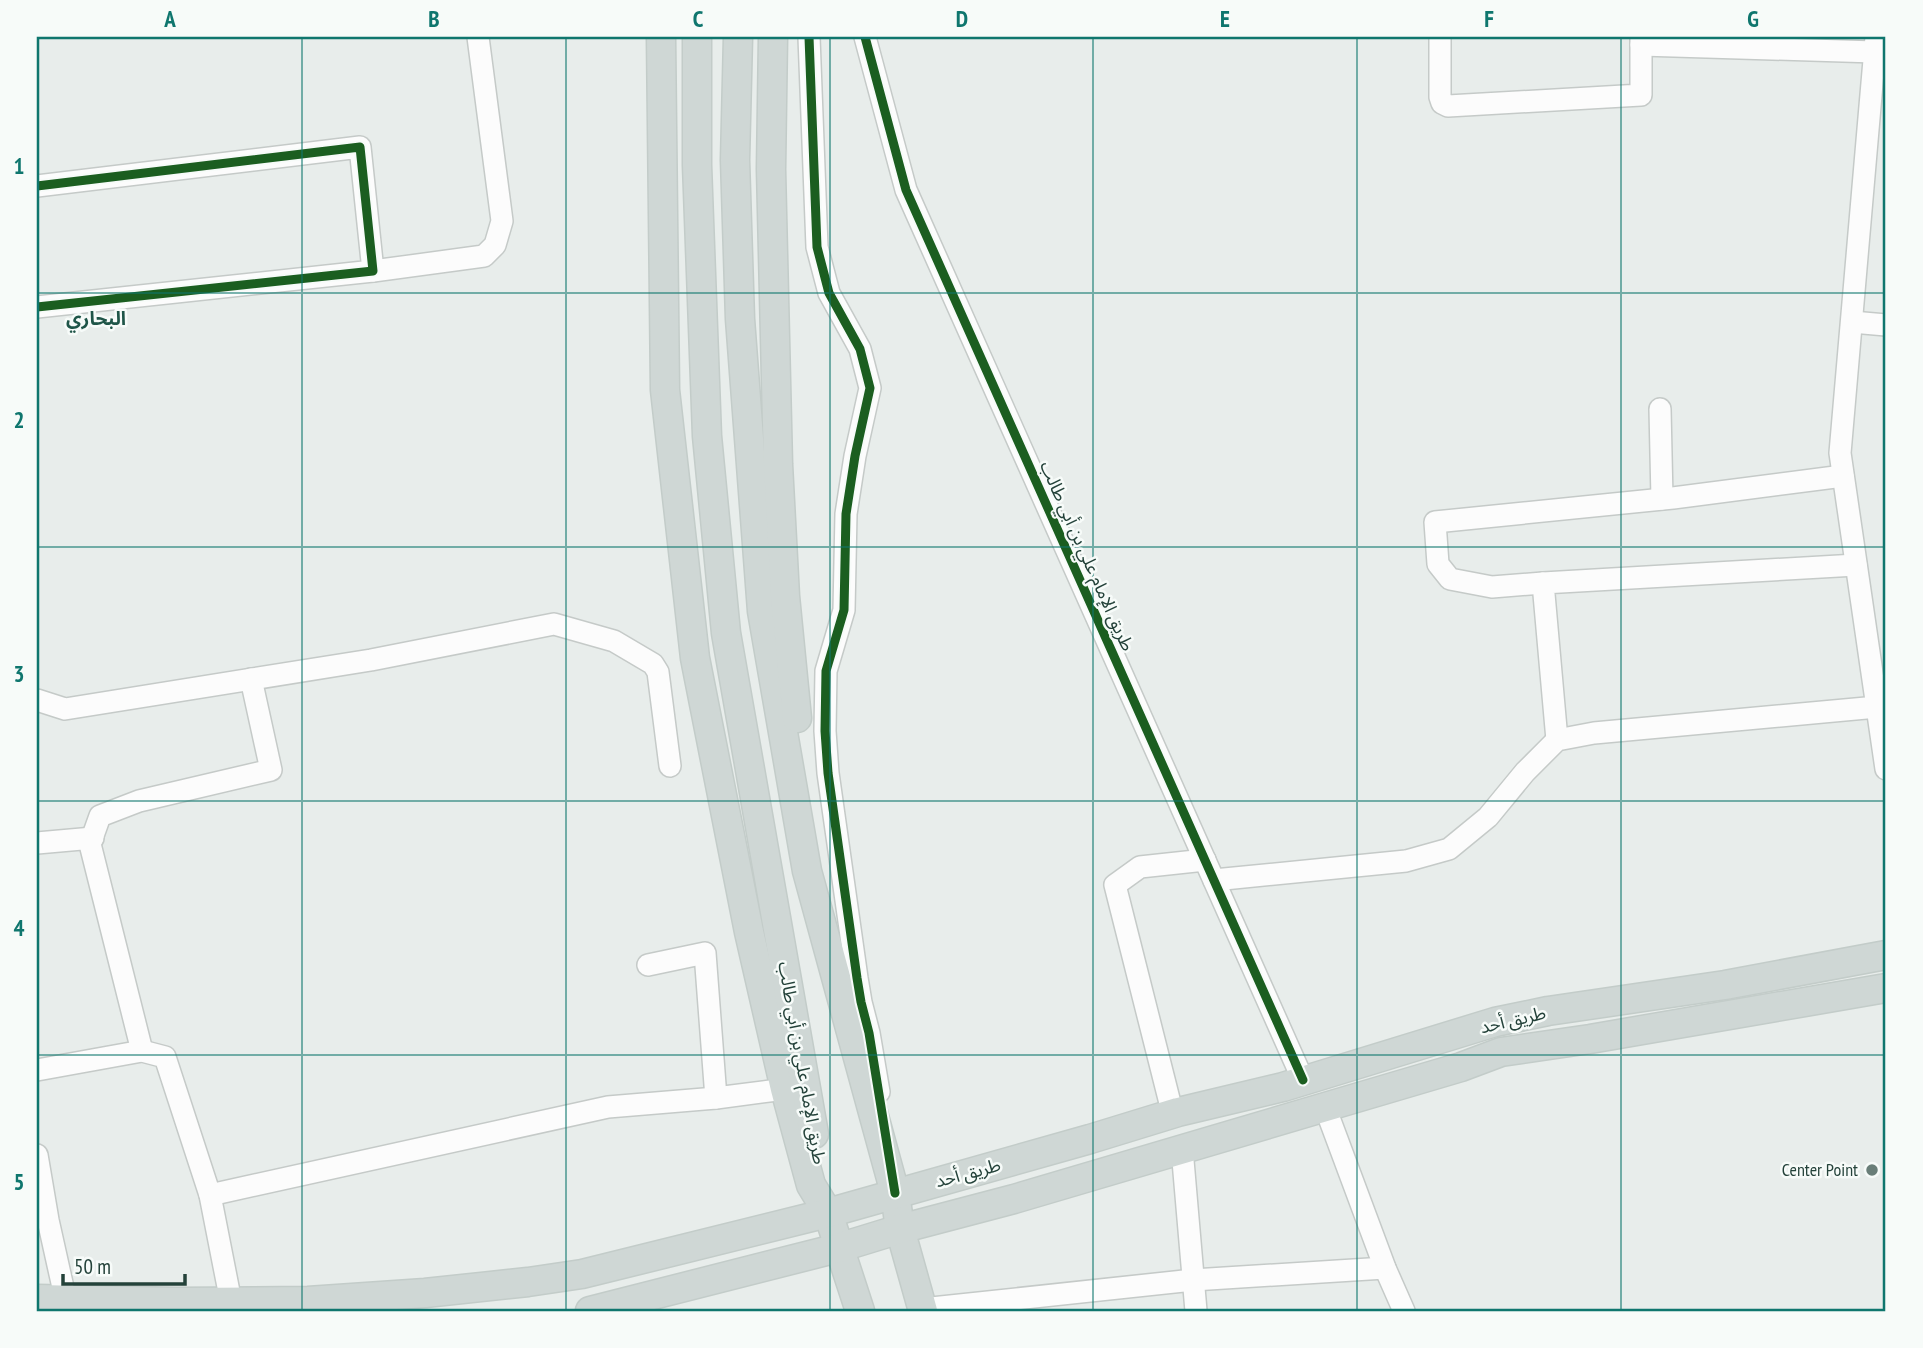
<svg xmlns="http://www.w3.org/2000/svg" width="1923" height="1348" font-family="'PT Sans Narrow','Noto Sans Arabic',sans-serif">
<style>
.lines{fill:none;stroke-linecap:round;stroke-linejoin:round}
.minor-casing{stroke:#c5cac8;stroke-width:24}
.major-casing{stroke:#c3ccc9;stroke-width:31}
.minor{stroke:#fcfcfc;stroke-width:21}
.major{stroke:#cfd7d5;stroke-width:28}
.cycleway-casing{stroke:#f7fbf9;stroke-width:13}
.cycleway{stroke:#1b5e20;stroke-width:9}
.grid{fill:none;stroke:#0f766e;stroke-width:2;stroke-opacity:0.55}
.poi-dot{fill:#697e78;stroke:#f7fbf9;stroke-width:2.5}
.labels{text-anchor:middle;stroke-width:5;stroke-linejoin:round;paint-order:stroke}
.street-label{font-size:18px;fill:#24423a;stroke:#f7fbf9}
.poi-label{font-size:18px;fill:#24423a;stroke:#f7fbf9;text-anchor:end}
.neighbourhood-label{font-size:19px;font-weight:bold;fill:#1f5548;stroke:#f7fbf9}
.neatline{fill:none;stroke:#0f766e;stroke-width:2.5}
.grid-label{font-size:23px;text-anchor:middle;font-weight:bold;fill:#0f766e}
</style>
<rect width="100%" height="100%" fill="#e8edeb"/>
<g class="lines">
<g class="minor-casing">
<g id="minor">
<path d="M809,37L817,247L829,293L860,349L870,388L855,456L846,514L844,610L826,671L825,731L828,773L857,978L861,1002L869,1033L879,1092"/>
<path d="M865,37L906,190L1303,1080"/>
<path d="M1440,37V97L1442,103L1448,106L1641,95V37"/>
<path d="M1876,37L1840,453L1886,769"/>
<path d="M1641,45L1875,52"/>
<path d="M37,186L360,147L373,271L37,307"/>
<path d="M373,271L484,256L495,245L502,221L478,37"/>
<path d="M1852,322L1886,325"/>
<path d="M1660,409L1662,499"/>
<path d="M1543,583L1492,587L1450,579L1438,564L1435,522L1673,498L1843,476"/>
<path d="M37,700L65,709L371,660L554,624L614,641L653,664L658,672L670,766"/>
<path d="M1557,740L1543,583L1856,565"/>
<path d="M37,843L93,838"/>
<path d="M1214,880L1406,861L1449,849L1488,817L1525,772L1557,740L1594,733L1877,707"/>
<path d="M648,965L705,953L716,1098"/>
<path d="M142,1051L90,844L100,816L139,801L271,770L251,679"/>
<path d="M37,1070L142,1051L165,1057L210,1195L231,1302"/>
<path d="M1325,1107L1385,1268L1404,1311"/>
<path d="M1178,1112L1170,1103L1115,885L1140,867L1205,860"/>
<path d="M1182,1149L1196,1311"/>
<path d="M37,1155L48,1220L66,1301"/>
<path d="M210,1195L608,1107L716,1098L785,1089"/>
<path d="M922,1309L1193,1280L1385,1268"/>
</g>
</g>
<g class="major-casing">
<g id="major">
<path d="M661,37L665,390L695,658L749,932L785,1089L811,1185L828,1213L860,1311"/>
<path d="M697,37V165L707,436L726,633L814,1134"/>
<path d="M738,37L735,160L740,319L762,611L807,871L895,1193L900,1229L923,1311"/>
<path d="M773,37L771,169L778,464L785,596L797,718"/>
<path d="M37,1299L177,1302L308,1301L425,1293L528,1282L582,1274L828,1213L1090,1139L1178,1112L1283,1087L1495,1022L1548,1011L1725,985L1886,955"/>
<path d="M590,1311L838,1248L900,1229L1014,1199L1461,1067L1501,1052L1590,1039L1886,988"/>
</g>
</g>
<use href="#minor" class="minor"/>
<use href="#major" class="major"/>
<g class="cycleway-casing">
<g id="cycleway">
<path d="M809,37L817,247L829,293L860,349L870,388L855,456L846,514L844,610L826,671L825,731L828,773L857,978L861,1002L869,1033L895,1193"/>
<path d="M865,37L906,190L1303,1080"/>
<path d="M37,186L360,147L373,271L37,307"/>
</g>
</g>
<use href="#cycleway" class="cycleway"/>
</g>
<path class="grid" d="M302,37V1311M566,37V1311M830,37V1311M1093,37V1311M1357,37V1311M1621,37V1311M37,293H1886M37,547H1886M37,801H1886M37,1055H1886"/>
<circle class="poi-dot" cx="1872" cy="1170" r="7"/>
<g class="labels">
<g class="street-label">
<text transform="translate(1087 556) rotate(66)" y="6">طريق الإمام علي بن أبي طالب</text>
<text transform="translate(1513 1020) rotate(-13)" y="6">طريق أحد</text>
<text transform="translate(802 1063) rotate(80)" y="6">طريق الإمام علي بن أبي طالب</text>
<text transform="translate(968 1173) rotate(-15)" y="6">طريق أحد</text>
</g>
<g class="poi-label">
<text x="1858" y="1176">Center Point</text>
</g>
<g class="neighbourhood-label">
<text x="96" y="325">البحاري</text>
</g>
</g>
<rect width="1923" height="1348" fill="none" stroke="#f7fbf9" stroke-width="77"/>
<path d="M63 1274v10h122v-10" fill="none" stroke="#24423a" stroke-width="3.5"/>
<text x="74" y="1274" font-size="21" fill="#24423a" stroke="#f7fbf9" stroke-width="5" paint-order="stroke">50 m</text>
<rect x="38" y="38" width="1846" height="1272" class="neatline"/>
<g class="grid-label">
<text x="170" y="27">A</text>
<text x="434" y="27">B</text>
<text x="698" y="27">C</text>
<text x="962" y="27">D</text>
<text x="1225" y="27">E</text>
<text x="1489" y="27">F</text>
<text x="1753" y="27">G</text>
<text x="19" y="174">1</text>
<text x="19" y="428">2</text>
<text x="19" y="682">3</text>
<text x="19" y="936">4</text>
<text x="19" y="1190">5</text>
</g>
</svg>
